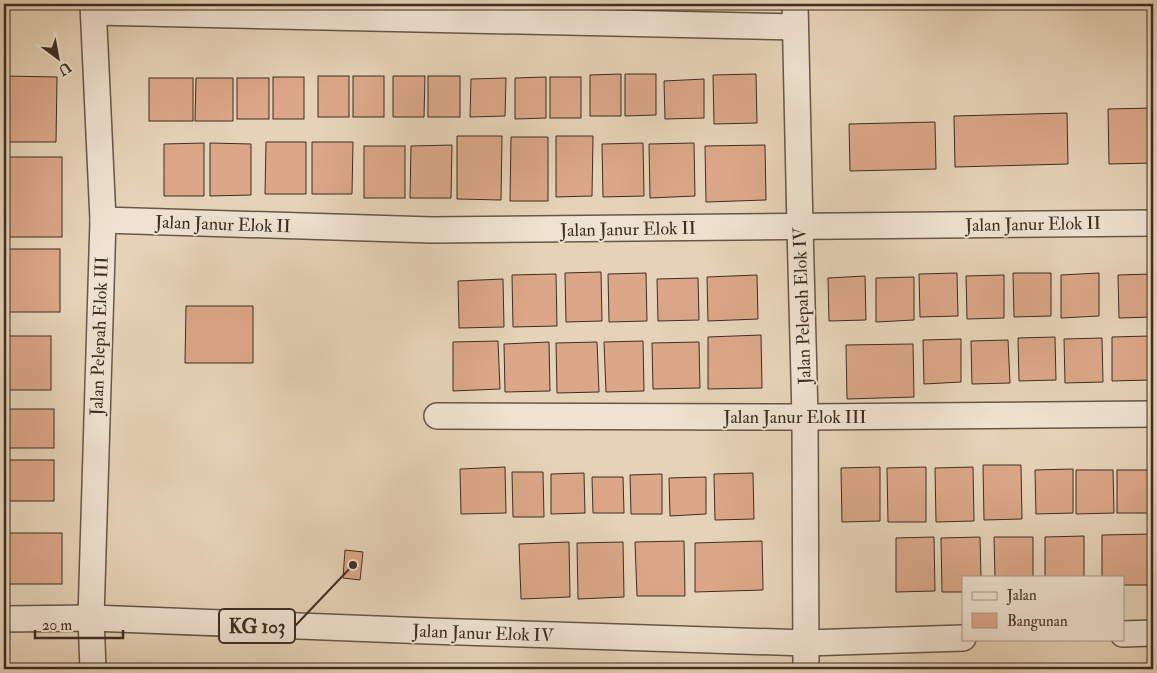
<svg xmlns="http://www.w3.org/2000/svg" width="1157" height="673" font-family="'IM FELL Double Pica',serif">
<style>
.building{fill:#dba788;stroke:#3d2e23}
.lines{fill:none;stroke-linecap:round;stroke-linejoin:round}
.street-casing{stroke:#675748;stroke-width:28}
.street{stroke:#efe2d0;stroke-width:25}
.labels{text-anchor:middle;stroke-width:4;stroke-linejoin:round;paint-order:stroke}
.street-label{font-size:18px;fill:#3d2e23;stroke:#efe2d0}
.leader{fill:none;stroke:#3d2e23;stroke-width:2}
.callout-dot{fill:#3d2e23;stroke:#efe2d0;stroke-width:2}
.callout{fill:#efe2d0;stroke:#3d2e23;stroke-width:2}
.callout-label{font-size:19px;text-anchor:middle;font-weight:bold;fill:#3d2e23}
</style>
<rect width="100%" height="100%" fill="#e6d3b7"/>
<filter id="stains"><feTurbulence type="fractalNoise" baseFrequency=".004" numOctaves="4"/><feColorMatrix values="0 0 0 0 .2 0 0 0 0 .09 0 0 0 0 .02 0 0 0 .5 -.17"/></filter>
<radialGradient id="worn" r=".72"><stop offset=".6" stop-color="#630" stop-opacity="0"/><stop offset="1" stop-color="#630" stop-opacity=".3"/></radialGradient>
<g class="building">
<path d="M621,74V116H590V75Z"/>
<path d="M625,74H656V115L625,116Z"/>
<path d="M756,74L757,123L714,124L713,75Z"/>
<path d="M4,76L57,77L56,142H4Z"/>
<rect x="318" y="76" width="31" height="41"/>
<rect x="353" y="76" width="31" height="41"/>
<path d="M393,76H425L424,117H393Z"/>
<rect x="428" y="76" width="32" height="41"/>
<rect x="273" y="77" width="31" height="42"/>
<path d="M546,77V118L515,119V78Z"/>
<rect x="550" y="77" width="31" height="41"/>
<rect x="149" y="78" width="44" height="43"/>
<path d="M196,78H233V121H195Z"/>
<rect x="237" y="78" width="32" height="41"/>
<path d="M506,78L505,116L470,117L471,79Z"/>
<path d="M704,79V118L665,119L664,81Z"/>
<path d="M1153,108V163L1109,164L1108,109Z"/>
<path d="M1067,113L1068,164L955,167L954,116Z"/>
<path d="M935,122L936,169L850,171L849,124Z"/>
<path d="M457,136H502L501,200L457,199Z"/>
<path d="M556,136H593L592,196L556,197Z"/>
<path d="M511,137H548V201H510Z"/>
<path d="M266,142H306V194H265Z"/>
<path d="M312,142H353L352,194H312Z"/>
<path d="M204,143V196H164V144Z"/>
<path d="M210,143L251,144V195L210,196Z"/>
<path d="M643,143L644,196L603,197L602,144Z"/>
<path d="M694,143L695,196L650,198L649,144Z"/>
<path d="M452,145L451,198H410L411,146Z"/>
<path d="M765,145L766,200L706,202L705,146Z"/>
<rect x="364" y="146" width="41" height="52"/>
<rect x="4" y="157" width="58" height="80"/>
<rect x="4" y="249" width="56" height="63"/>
<path d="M601,272L602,321L566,322L565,273Z"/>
<path d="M646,273L647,321L609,322L608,274Z"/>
<path d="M957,273L958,316L920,317L919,274Z"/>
<path d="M1013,273H1051V316L1014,317Z"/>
<path d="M1099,273V316L1061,318V275Z"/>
<path d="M556,274L557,326L513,327L512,275Z"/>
<path d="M1153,274V317L1119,318L1118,275Z"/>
<path d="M757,275L758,319L708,321L707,277Z"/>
<path d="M1004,275V318L967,319L966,276Z"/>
<path d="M865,276L866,320L829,321L828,278Z"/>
<path d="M914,277V320L876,322V278Z"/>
<path d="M698,278L699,320L658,321L657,279Z"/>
<path d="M503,279L504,327L459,328L458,281Z"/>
<path d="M186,306H253V363H185Z"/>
<path d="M761,335L762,388L708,389V337Z"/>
<rect x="4" y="336" width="47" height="54"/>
<path d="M1149,336L1150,380L1112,381V337Z"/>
<path d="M1055,337L1056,380L1019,381L1018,338Z"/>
<path d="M1102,338L1103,382L1065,383L1064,339Z"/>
<path d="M961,339V382L924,384L923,340Z"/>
<path d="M1008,340L1010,383L972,384L971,341Z"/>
<path d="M498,341L500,389L453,391V342Z"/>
<path d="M643,341L644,391L606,392L604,342Z"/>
<path d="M549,342L550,391L505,392L504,344Z"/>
<path d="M597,342L599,392L557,393L556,343Z"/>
<path d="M699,342L700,388L653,389L652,343Z"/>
<path d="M913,344L914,397L847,399L846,345Z"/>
<rect x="4" y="409" width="50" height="39"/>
<rect x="4" y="460" width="50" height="41"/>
<path d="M983,465H1021L1022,519L984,520Z"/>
<path d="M505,467L506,513L461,514L460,469Z"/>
<path d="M880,467V521L842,522L841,468Z"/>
<path d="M926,467V522H888L887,468Z"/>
<path d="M973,467L974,521L936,522L935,468Z"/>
<path d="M1073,469V513L1036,514L1035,470Z"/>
<path d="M1076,470H1113L1114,513L1076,514Z"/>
<rect x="1117" y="470" width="36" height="43"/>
<path d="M512,472H543L544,517H513Z"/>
<path d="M584,473L585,513L551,514V474Z"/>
<path d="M753,473L754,519L715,520L714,474Z"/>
<path d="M662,474V514H631L630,475Z"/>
<path d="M592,477H623L624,513H593Z"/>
<path d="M706,477V514L670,516L669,478Z"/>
<rect x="4" y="533" width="58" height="51"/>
<path d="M1153,534V585H1123V577H1102V535Z"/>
<path d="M1084,536V577H1045V537Z"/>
<path d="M934,537L935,591L896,592V538Z"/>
<path d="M980,537L981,577H963V592H942L941,538Z"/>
<path d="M994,537H1033V577H995Z"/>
<path d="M684,541L685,596H637L635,542Z"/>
<path d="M762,541L763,590L695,592V543Z"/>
<path d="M569,542L570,597L521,599L519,544Z"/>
<path d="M623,542L624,597L578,599L577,543Z"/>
<path d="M345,550L363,552L360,580L343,578Z"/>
</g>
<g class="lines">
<g class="street-casing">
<g id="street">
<path d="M93,4L103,220L91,618L93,669"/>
<path d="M795,4L800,227L805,417L806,669"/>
<path d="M94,12L795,27"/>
<path d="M103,220L432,230L1153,223"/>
<path d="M437,416L805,417L1153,414"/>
<path d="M4,619L91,618L428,631L806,643L963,638"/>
<path d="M1123,634L1153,633"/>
</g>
</g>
<use href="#street" class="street"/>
</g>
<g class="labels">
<g class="street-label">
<text transform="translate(223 224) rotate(2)" y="6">Jalan Janur Elok II</text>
<text transform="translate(1033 224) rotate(-1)" y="6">Jalan Janur Elok II</text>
<text transform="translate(628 229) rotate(-1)" y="6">Jalan Janur Elok II</text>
<text transform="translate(802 306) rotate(-92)" y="6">Jalan Pelepah Elok IV</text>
<text transform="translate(99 336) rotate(-88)" y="6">Jalan Pelepah Elok III</text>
<text x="795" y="423">Jalan Janur Elok III</text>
<text transform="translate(483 633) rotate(2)" y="6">Jalan Janur Elok IV</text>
</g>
</g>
<path class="leader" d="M353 565L295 626"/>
<circle class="callout-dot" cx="353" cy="565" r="5"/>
<rect class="callout" x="219" y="609" width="76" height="34" rx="5"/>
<g class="callout-label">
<text x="257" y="633">KG 103</text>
</g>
<rect width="1157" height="673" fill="none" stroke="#e6d3b7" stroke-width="20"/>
<rect x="5" y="5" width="1147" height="663" fill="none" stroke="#3d2e23" stroke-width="2.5"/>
<rect x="10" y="10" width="1137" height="653" fill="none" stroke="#3d2e23"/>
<rect x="962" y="576" width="162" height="65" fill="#efe2d0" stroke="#a89a8b"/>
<rect x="972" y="592" width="25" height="8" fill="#efe2d0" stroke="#a89a8b"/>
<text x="1007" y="600" font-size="15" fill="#3d2e23">Jalan</text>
<rect x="972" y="613" width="25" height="15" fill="#dba788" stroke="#a89a8b"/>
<text x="1007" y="626" font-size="15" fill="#3d2e23">Bangunan</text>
<g transform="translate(58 58) rotate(148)" stroke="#efe2d0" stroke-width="4" paint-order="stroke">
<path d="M0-4L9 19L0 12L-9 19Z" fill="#3d2e23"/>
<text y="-8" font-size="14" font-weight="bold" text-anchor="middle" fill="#3d2e23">U</text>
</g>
<path d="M35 630v8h88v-8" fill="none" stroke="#3d2e23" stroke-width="2.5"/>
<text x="42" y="630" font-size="15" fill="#3d2e23" stroke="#efe2d0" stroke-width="4" paint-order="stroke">20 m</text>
<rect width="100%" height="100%" filter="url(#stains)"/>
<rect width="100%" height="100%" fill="url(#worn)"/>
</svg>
